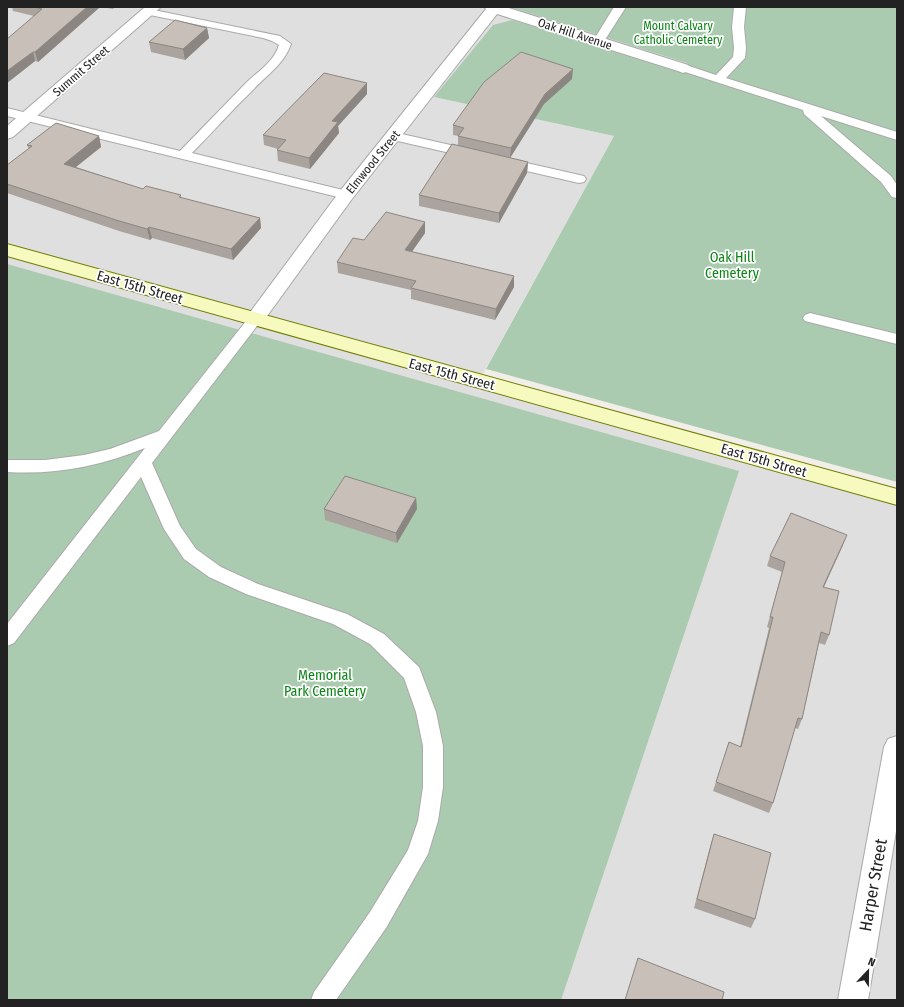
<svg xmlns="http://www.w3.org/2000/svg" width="904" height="1007" font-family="'Fira Sans Condensed',sans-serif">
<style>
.residential{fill:#e0dfdf}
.cemetery{fill:#aacbaf}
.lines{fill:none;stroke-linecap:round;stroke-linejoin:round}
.service-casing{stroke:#a9a9a9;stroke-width:2}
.minor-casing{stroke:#a9a9a9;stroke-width:2}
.tertiary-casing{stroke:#a9a9a9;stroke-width:2}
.secondary-casing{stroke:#707d05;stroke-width:2}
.service{fill:#fff;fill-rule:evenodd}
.minor{fill:#fff;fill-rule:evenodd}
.tertiary{fill:#fff;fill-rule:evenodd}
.secondary{fill:#f7fabf;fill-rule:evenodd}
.wall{fill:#aba49e}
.shaded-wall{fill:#8b8681}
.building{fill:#c7bfb8;stroke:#8b8681}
.labels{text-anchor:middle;stroke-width:3.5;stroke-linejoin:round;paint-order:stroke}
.far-park-label{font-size:12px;fill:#0c8416;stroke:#fff}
.far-street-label{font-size:12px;fill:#222;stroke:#fff}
.park-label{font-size:14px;fill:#0c8416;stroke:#fff}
.street-label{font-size:14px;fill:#222;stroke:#fff}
.near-street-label{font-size:17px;fill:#222;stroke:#fff}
</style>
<rect width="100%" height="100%" fill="#f2efe9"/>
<path class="residential" d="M7,7H722L699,51L679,72L523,23L434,97L614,136L479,381L897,497V1000H7Z"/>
<g class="cemetery">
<path d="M510,7H897V482L486,369L614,136L434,97L493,25L512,20L523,23L679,72L687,63Z"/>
<path d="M7,264L739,471L561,1000H7Z"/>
</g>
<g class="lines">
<g class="service-casing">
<g id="service">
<path d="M614,7H626L603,43H595L593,41Z"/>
<path d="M734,7H746L744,27L746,48L745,58L726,78L897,132V140L821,116L891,176L897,185V198L892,197L881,182L804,114L803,110L679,70L677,68L679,66L683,64L716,75L733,57L734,48L732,27Z"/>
<path d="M149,9L280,36L291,44C284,65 266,75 252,91C231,111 212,133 192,153L351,192L353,195L351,198L346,199L7,116V108L180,151C201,129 222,108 243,86C256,72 273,64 279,45L272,41L263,38L145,14L143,12Z"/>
<path d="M393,132L477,151L478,154L477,157L472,158L389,139L387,136L389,133Z"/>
<path d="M505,158L584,176L586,179L584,182L579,183L500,165L499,162L500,159Z"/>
<path d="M810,313L897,334V344L805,321L803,318L805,315Z"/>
<path d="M255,314L260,316L262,319L260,322L152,463L180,526L196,549L221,567L258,584L347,614L384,634L419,667L436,712L443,746V787L438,821L428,854L386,928L336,1000H311L314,992L370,912L408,850L418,821L423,787V746L416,712L404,678L370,644L333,624L246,594L209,577L184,559L164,529L141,477L14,643L7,646V624L145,448C101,466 55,475 7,472V460H45L84,455L110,449L159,431L250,316Z"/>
</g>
</g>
<g class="minor-casing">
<g id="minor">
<path d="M145,7H161L13,137L7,139V126Z"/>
<path d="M484,7H506L688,65L691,68L688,71L683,73L678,71L497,14L352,199L262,323L255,325L248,323L245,319L248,315L340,191L486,9Z"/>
</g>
</g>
<g class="tertiary-casing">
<path id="tertiary" d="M897,736V825L868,1000H838L884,747L888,739Z"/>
</g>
<g class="secondary-casing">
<path id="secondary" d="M7,244L897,489V505L7,256Z"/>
</g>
<use href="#service" class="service"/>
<use href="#minor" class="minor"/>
<use href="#tertiary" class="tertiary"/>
<use href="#secondary" class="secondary"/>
</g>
<g class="wall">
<path d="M12,7H100L38,62L35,61L7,83L34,16L13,11Z"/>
<path d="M102,7H115L113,9Z"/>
<path d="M207,28L209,38L185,60L151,52L149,42Z"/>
<path d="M572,79L544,104L510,158L458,146V136L453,135V125Z"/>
<path d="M367,94L338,126L339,133L310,169L278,161L277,150L278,149L264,145L263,135Z"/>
<path d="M99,136L101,147L76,167L143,189L181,195V198L260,218L261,228L233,260L152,238L150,240L119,231L7,193V165L29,149L27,145Z"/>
<path d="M528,162L527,173L499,223L419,206V195Z"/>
<path d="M425,222V233L412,252L514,287L495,320L411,299V290L338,273L337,262L364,240Z"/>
<path d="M416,498L417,509L397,543L325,520L324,509Z"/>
<path d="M843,545L824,587L829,635L825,645L819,643L802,719L798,729L795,728L773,803L769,813L713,791L729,742L740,747L769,628L767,627L782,572L767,566L770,556Z"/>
<path d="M714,834L755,919L751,928L694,908L711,843Z"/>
</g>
<g class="shaded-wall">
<path d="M87,7H100L38,62L35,52Z"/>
<path d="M207,28L209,38L185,60L183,49Z"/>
<path d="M33,52L35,61L7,83V71Z"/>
<path d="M573,69L572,79L544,104L510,158L511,148L545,94Z"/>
<path d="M367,83V94L338,126L339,133L310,169L309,158L332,121Z"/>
<path d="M99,136L101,147L67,174L64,164Z"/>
<path d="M528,162L527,173L499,223V213Z"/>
<path d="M260,218L261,228L233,260L231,249Z"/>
<path d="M425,222V233L405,261V250Z"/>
<path d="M149,227L152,238L150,240L147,229Z"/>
<path d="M514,276V287L495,320L496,309Z"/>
<path d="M416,498L417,509L397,543L396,533Z"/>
<path d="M847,535L843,545L819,597L823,587Z"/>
</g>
<g class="building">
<path d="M34,7H87L35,52H33L7,71V39L42,9Z"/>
<path d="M175,20L207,28L183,49L149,42Z"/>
<path d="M521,52L573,69L545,94L511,148L458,136L464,128L453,125L484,82Z"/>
<path d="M324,73L367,83L332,121L338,122L309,158L277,150L286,140L263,135Z"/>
<path d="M56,123L99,136L64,164L143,189L146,186L181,195L179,197L260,218L231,249L149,227L147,229L116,220L7,184V165L32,146L27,145Z"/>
<path d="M452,144L528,162L499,213L419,195Z"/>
<path d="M386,212L425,222L405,250L514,276L496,309L411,288L416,281L337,262L353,238L364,240Z"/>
<path d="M345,476L416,498L396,533L324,509Z"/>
<path d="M791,513L847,535L823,587L839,591L829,635L821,632L802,719L798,718L773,803L716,782L729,742L741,747L773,617H770L785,562L770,556Z"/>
<path d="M714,834L771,853L755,919L697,899Z"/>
<path d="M638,958L724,992L722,1000H625Z"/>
</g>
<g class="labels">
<g class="far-park-label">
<text x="678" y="30">Mount Calvary<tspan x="678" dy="14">Catholic Cemetery</tspan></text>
</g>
<g class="far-street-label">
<text transform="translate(575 34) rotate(18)" y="4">Oak Hill Avenue</text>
<text transform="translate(81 71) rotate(-41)" y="4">Summit Street</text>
<text transform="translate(373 162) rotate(-51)" y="4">Elmwood Street</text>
</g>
<g class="park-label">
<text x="732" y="262">Oak Hill<tspan x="732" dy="16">Cemetery</tspan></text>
<text x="325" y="680">Memorial<tspan x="325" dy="16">Park Cemetery</tspan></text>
</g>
<g class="street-label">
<text transform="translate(140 287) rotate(16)" y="5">East 15th Street</text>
<text transform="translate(452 374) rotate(15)" y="5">East 15th Street</text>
<text transform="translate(764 460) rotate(16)" y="5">East 15th Street</text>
</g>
<g class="near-street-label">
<text transform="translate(873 885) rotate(-80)" y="6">Harper Street</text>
</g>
</g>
<rect width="904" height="1007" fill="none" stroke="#222222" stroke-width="16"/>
<g transform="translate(868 971) rotate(22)" stroke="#ffffff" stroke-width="3" paint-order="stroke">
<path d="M0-3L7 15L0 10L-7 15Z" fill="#222222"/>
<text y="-6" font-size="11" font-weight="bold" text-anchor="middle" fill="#222222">N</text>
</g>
</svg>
